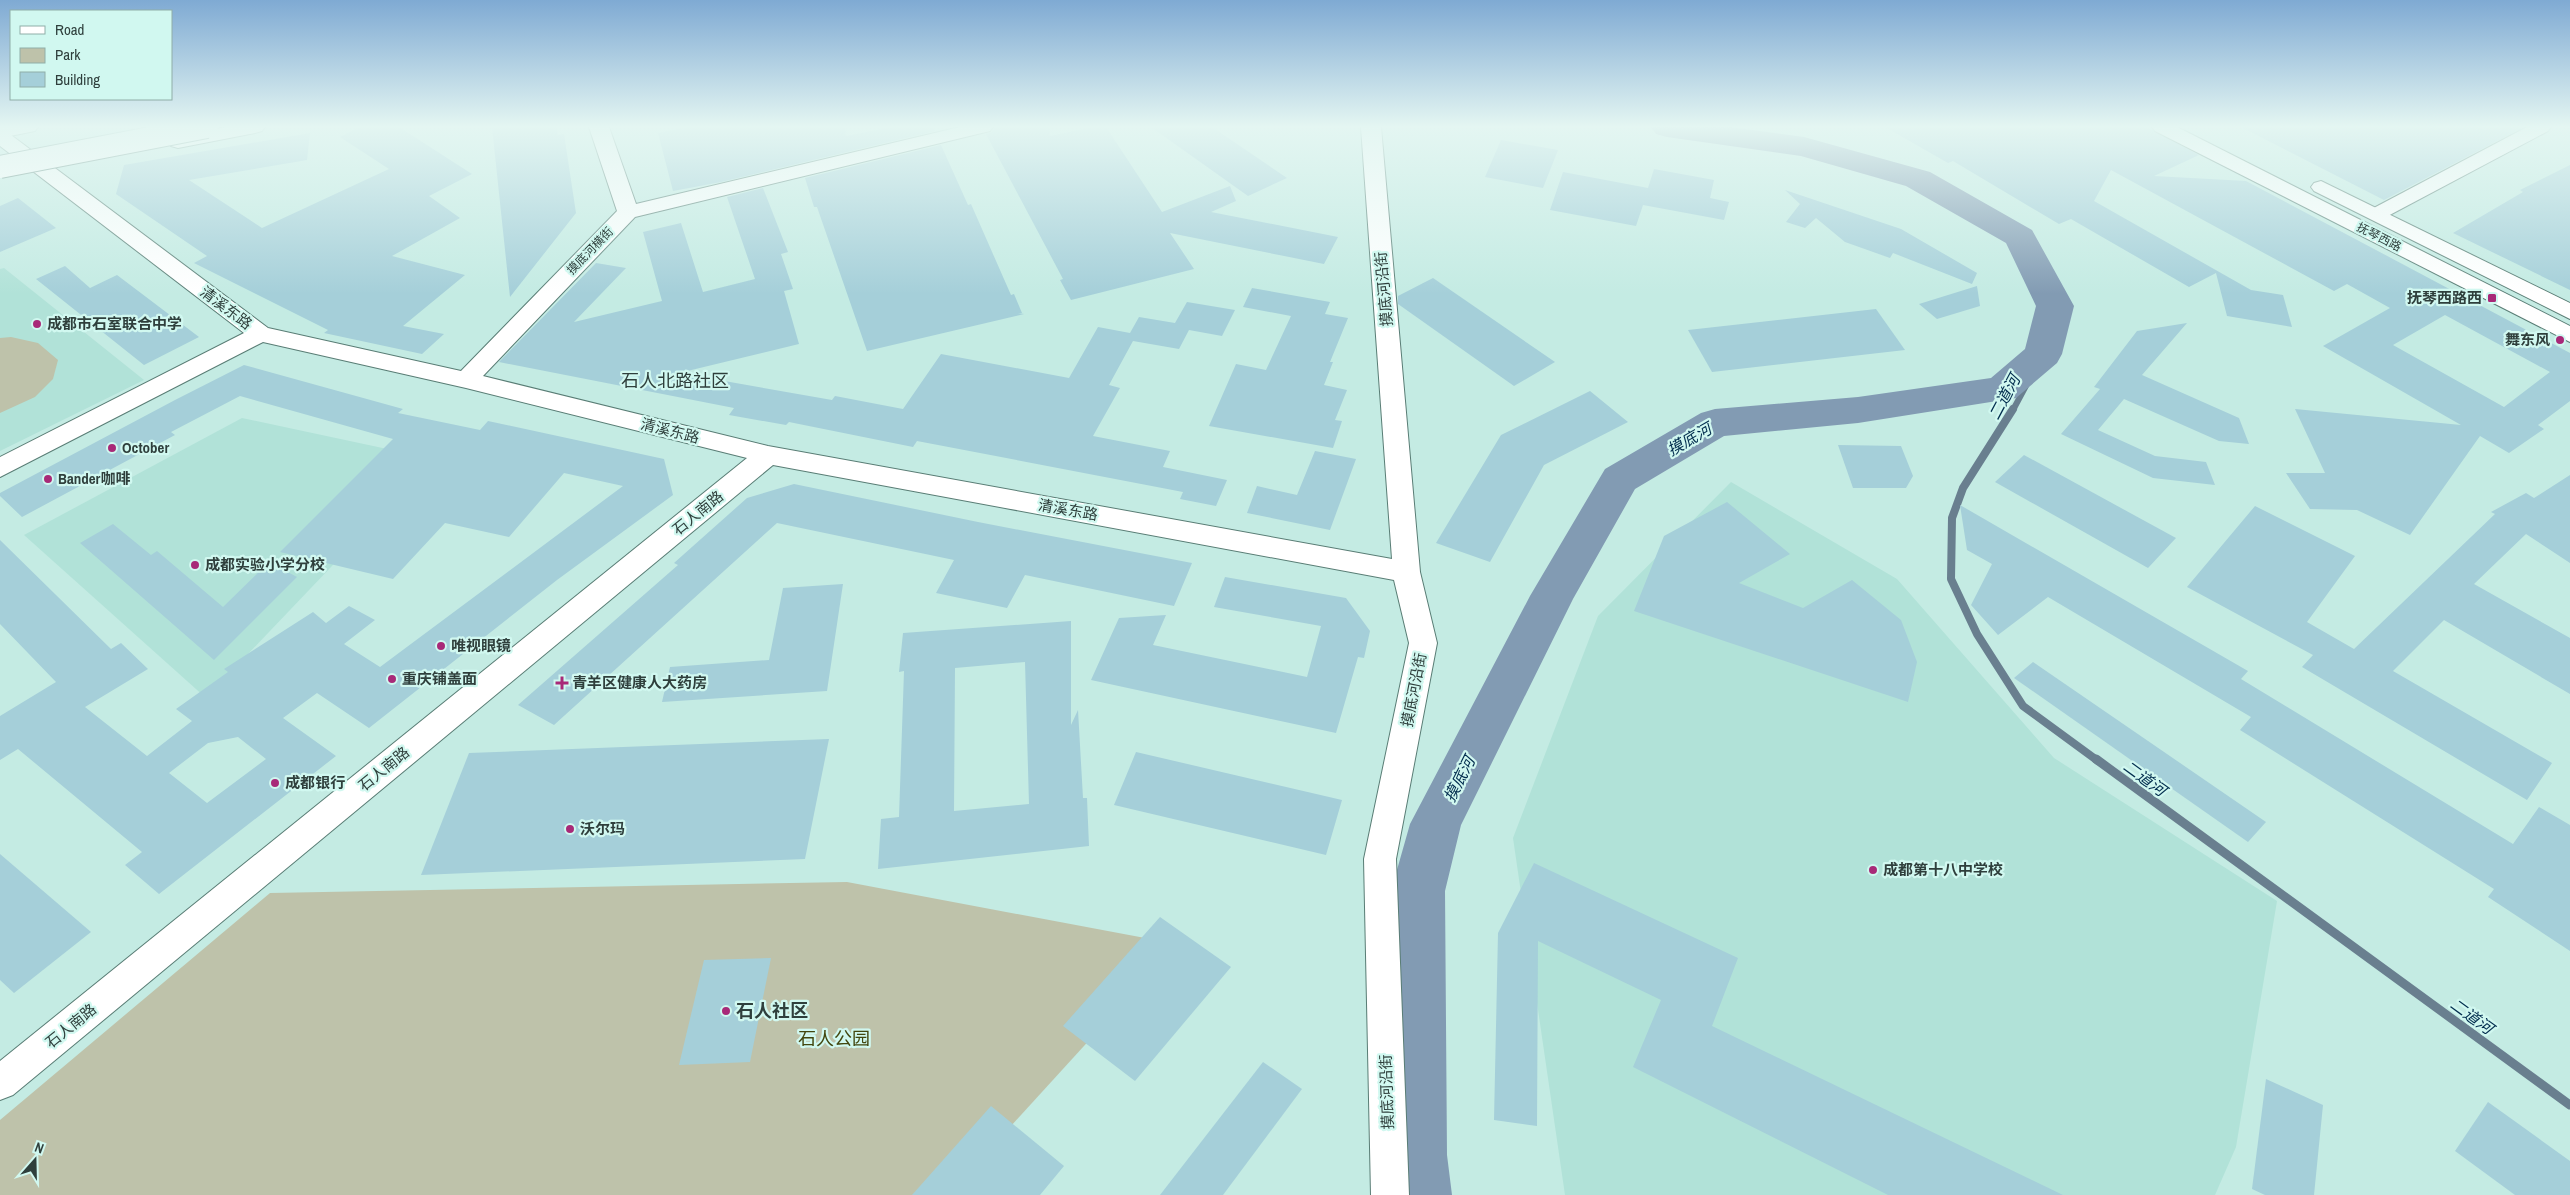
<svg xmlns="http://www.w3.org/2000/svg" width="2570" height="1195" font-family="'Archivo Narrow','Noto Sans SC',sans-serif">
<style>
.built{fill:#b1e2d8}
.green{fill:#bec2aa}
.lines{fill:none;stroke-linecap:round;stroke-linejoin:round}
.stream-far2{stroke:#697f8f;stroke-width:6}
.stream-far1{stroke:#697f8f;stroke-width:8}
.stream{stroke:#697f8f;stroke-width:9}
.river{fill:#829bb3;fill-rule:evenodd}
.building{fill:#a5cfd9;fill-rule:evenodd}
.minor-casing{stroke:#597d75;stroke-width:2}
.major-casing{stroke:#597d75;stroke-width:2}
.highway-casing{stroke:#597d75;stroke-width:2}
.minor{fill:#fff;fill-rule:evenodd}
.major{fill:#fff;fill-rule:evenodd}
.highway{fill:#fff;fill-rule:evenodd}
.highway-bridge-casing{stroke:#597d75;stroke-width:24;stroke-linecap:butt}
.highway-bridge{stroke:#fff;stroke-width:22}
.poi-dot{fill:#a82978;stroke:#d1f8f0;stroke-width:2}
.labels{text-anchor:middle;stroke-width:4.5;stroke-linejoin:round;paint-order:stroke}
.far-street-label{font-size:12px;fill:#2f3f3c;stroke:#d1f8f0}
.street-label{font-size:15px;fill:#2f3f3c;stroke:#d1f8f0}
.poi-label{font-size:15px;font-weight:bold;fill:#2f3f3c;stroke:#d1f8f0;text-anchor:start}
.water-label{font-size:16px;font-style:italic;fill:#002c4d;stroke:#d1f8f0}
.quarter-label{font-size:18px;fill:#2f3f3c;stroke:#d1f8f0}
.near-poi-label{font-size:18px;font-weight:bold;fill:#2f3f3c;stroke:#d1f8f0;text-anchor:start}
.near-park-label{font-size:18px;fill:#42460e;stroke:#d1f8f0}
</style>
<rect width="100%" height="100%" fill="#c4ebe3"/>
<g class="built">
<path d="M4,268L144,380L0,451V269Z"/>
<path d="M242,418L434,459L206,698L24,535Z"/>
<path d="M1731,482L1897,579L2054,758L2277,901L2236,1147L2215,1195H1565L1513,838L1598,616Z"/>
</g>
<g class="green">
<path d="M11,337L38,343L58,360L53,379L35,397L0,413V338Z"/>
<path d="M847,882L1177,944L948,1195H0V1120L270,893Z"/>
</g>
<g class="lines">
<path class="stream-far2" d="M2013,410L2043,354"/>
<path class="stream-far1" d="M2013,409L1963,488L1952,518L1951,579L1977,634L2023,706L2098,761"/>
<path class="stream" d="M2096,759L2570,1105"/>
<path class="river" d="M1651,127H1731L1804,137L1930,172L2032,230L2074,306L2062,354L2057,363L2016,398L1858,423L1724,436L1635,489L1573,599L1461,825L1445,891L1447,1155L1452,1195H1390L1387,1155L1391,891L1410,824L1530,596L1605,469L1701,413L1715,409L1858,397L1991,378L2025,349L2036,306L2006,243L1906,186L1801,156L1667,137L1656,134Z"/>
</g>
<g class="building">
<path d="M359,127H399L472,174L429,196L460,218L392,256L465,275L403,326L444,334L422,354L324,333L328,330L194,263L207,256L116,194L124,165L310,133L307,160L189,180L262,228L389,169L340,137Z"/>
<path d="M492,127H556L558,135L564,134L576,213L510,297Z"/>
<path d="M688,127H845L846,136L892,127H933L935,131L721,182L673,191L658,133Z"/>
<path d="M995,127H1049L1050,136L1093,127H1106L1162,212L1230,186L1236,201L1211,212L1338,237L1324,264L1170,233L1194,269L1071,300L1060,280L1063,279L986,134L992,132Z"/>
<path d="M1151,127H1212L1287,178L1248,196Z"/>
<path d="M1885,127H2146L2199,155L2154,176L2246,181L2570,353V401L2538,425L2544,429L2509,453L2480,436L2410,535L2357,510L2310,509L2286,473H2325L2295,409L2461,425L2323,346L2390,308L2347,284L2334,291L2111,170L2094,201L2251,290L2283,295L2292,327L2227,316L2216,273L2189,287L2071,219L2059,224L1953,161L1948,163ZM2445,315L2550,372L2504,407L2393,345Z"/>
<path d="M2241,127H2524L2384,200Z"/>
<path d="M1501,140L1558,150L1543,188L1485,177Z"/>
<path d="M941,145L968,205L971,204L1011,295L1014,294L1022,313H1018L1024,314L867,351L817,207H814L805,178Z"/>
<path d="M2570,165V290L2453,233L2523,192L2520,190Z"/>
<path d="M1654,169L1714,180L1710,198L1729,202L1724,220L1643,205L1636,226L1550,210L1563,172L1648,188Z"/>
<path d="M763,188L788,252L781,254L793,289L784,291L799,344L679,373L832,400L835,396L903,409L941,354L1069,378L1098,327L1130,333L1139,317L1175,323L1187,302L1235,310L1222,336L1189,330L1179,349L1133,341L1109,385L1120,388L1093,436L1170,451L1163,467L1227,480L1216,506L1180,499L1183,492L917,441L913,447L789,422L786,425L729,415L734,408L499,362L596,263L626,268L574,322L662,301L643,232L681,223L703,292L755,279L727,197Z"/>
<path d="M1785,190L1901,229L1977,273L1972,284L1893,253L1890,258L1845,242L1816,218L1805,228L1786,222L1800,204Z"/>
<path d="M18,198L56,228L0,252V206Z"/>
<path d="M65,266L90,288L117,275L199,337L144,365L36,279Z"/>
<path d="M1433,278L1555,362L1514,386L1398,304V296Z"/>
<path d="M1977,286L1980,306L1937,319L1919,304Z"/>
<path d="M1252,288L1330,302L1325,314L1348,318L1330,362H1333L1324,385L1347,390L1335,420L1342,421L1333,448L1209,426L1236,364L1266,370L1291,316L1243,307Z"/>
<path d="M1876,309L1905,350L1712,372L1688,330Z"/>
<path d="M2187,323L2142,375L2239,418L2249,444L2219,441L2124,399L2098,430L2155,456L2206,462L2215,485L2153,478L2061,434L2100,389L2094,387L2137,331Z"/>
<path d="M244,365L403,409L398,413L480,430L488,421L664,459L673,495L557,580L369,728L317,693L283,718L336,756L159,894L125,865L142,852L18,749L0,760V716L56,682L0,624V540L111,649L121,643L148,669L85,707L147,756L192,721L176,709L228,672L224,669L313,612L326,623L349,606L375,620L344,644L380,667L623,486L564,473L509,537L445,523L393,579L280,552L393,439L240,396L171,432L175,435L22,517L0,496V493L175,400ZM238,737L266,759L207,803L169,773L208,743Z"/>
<path d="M1590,391L1628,422L1544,465L1490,562L1436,543L1501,435Z"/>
<path d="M1838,445L1901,446L1913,476L1906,488H1853Z"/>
<path d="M1315,451L1356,459L1330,530L1247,513L1257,486L1297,495Z"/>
<path d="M2024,455L2176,538L2148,568L1995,482Z"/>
<path d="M2570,475V563L2526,534L2474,584L2570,638V694L2444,620L2393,671L2552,763L2527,800L2302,667L2313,655L2187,587L2255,506L2355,556L2307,622L2354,649L2495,514L2491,512L2526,493L2534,498Z"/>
<path d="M794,484L978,522L1192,563L1174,606L1025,575L1007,608L936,593L954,560L777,523L554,725L518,705L678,565L674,563L747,498Z"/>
<path d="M1727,502L1790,554L1739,583L1803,608L1852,580L1901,620L1917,662L1908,702L1634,611L1664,536Z"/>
<path d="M1960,505L2248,671L2241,679L2513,844L2539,807L2570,825V951L2488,897L2494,889L2240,730L2251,717L2048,597L1998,635L1971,605L1992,564L1967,550Z"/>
<path d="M113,524L151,555L157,551L223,607L269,562L297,577L214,660L80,543Z"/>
<path d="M1225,577L1346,598L1370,631L1364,658L1358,657L1336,733L1091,680L1119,618L1166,615L1153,645L1307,677L1321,626L1214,607Z"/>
<path d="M843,584L827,691L662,702L670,667L769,660L783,588Z"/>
<path d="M1071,621V725L1078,710L1083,798H1087L1089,846L878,869L881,819L899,817L904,671L899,672L903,633ZM1025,662L1029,804L954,811L955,668Z"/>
<path d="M2033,662L2266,822L2248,842L2014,678Z"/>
<path d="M829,739L805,859L421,875L469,753Z"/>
<path d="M1136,752L1342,800L1326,855L1114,805Z"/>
<path d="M0,854L91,932L14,993L0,980Z"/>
<path d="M1534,863L1738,958L1712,1026L2063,1195H1888L1633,1067L1661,1000L1538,941L1537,1126L1494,1120L1498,933Z"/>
<path d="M1160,917L1231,967L1135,1081L1063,1026Z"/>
<path d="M771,958L750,1062L679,1065L704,960Z"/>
<path d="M1263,1062L1302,1089L1223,1195H1160Z"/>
<path d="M2266,1079L2323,1105L2314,1195H2265L2252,1189Z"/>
<path d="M2488,1102L2570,1161V1195H2515L2455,1151Z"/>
<path d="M991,1106L1064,1166L1040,1195H912Z"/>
</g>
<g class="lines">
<g class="minor-casing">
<g id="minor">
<path d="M589,127H609L636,204L960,127H993L990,131L635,217L483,376L768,446L1392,559L1361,127H1381L1420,572L1437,643L1396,859L1409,1195H1371L1364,859L1409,643L1394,580L773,465L13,1095L0,1100V1061L747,458L466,388L263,342L0,477V457L244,333L0,146V130L7,132L268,328L461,371L617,211Z"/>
<path d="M2527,127H2551L2548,131L2384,218L2377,220L2370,218L2366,214L2370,210Z"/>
</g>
</g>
<g class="major-casing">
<g id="major">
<path d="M226,127H265L262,131L255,133L178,148L171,146L168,142L171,138Z"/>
<path d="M2152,127H2177L2570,326V342L2155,131Z"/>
<path d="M2321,181L2570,303V319L2314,191L2311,187L2314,183Z"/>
</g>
</g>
<g class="highway-casing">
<path id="highway" d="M0,127H38L35,131L0,138Z"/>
</g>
<use href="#minor" class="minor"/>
<use href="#major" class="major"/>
<use href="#highway" class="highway"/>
<g class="highway-bridge-casing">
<path id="highway-bridge" d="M0,167L207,127"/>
</g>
<use href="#highway-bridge" class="highway-bridge"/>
</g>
<linearGradient id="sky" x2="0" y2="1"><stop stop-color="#7faad3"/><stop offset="0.43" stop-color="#e4f6f2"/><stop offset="1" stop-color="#e4f6f2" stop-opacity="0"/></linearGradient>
<rect width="2570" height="294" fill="url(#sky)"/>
<g class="poi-dot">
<rect x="2487" y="293" width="10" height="10" rx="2.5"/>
<circle cx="37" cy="324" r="5"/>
<circle cx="2560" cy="340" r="5"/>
<circle cx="112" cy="448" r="5"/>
<circle cx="48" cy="479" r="5"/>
<circle cx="195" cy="565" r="5"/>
<circle cx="441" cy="646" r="5"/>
<circle cx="392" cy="679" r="5"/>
<path d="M559.5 675.5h5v5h5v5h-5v5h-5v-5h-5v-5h5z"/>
<circle cx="275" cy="783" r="5"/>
<circle cx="570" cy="829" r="5"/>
<circle cx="1873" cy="870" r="5"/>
<circle cx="726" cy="1011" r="5"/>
</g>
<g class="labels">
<g class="far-street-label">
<text transform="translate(2379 237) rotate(27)" y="4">抚琴西路</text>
<text transform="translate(590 251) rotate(-46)" y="4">摸底河横街</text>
</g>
<g class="street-label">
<text transform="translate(1384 289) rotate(-95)" y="5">摸底河沿街</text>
<text transform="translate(226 308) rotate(37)" y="5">清溪东路</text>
<text transform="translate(670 431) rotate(14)" y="5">清溪东路</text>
<text transform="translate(1068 510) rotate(10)" y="5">清溪东路</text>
<text transform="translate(698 513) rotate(-39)" y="5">石人南路</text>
<text transform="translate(1414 690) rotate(-79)" y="5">摸底河沿街</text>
<text transform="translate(384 769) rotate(-39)" y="5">石人南路</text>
<text transform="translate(71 1026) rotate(-39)" y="5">石人南路</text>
<text transform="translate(1387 1092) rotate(-92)" y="5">摸底河沿街</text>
</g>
<g class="poi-label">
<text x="2482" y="303" text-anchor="end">抚琴西路西</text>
<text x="47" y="329">成都市石室联合中学</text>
<text x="2550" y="345" text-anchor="end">舞东风</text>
<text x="122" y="453">October</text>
<text x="58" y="484">Bander咖啡</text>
<text x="205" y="570">成都实验小学分校</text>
<text x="451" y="651">唯视眼镜</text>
<text x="402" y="684">重庆铺盖面</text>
<text x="572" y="688">青羊区健康人大药房</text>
<text x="285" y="788">成都银行</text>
<text x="580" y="834">沃尔玛</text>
<text x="1883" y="875">成都第十八中学校</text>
</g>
<g class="water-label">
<text transform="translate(2004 397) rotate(-62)" y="6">二道河</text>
<text transform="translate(1689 439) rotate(-30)" y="6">摸底河</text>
<text transform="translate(2145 778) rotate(36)" y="6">二道河</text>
<text transform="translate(1459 779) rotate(-63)" y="6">摸底河</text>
<text transform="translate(2472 1016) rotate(36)" y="6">二道河</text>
</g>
<g class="quarter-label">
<text x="675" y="387">石人北路社区</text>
</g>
<g class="near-poi-label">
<text x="736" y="1017">石人社区</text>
</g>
<g class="near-park-label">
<text x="834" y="1045">石人公园</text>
</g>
</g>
<rect x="10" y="10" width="162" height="90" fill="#d1f8f0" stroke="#90aea8"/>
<rect x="20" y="26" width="25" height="8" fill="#ffffff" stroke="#90aea8"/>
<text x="55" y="35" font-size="15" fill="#2f3f3c">Road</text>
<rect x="20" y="48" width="25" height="15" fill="#bec2aa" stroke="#90aea8"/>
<text x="55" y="60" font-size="15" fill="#2f3f3c">Park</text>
<rect x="20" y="72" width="25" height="15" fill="#a5cfd9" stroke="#90aea8"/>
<text x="55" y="85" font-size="15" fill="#2f3f3c">Building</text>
<g transform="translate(35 1160) rotate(20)" stroke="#d1f8f0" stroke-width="4" paint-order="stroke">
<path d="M0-4L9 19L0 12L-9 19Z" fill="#2f3f3c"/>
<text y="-8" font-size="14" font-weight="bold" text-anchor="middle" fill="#2f3f3c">N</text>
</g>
</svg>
